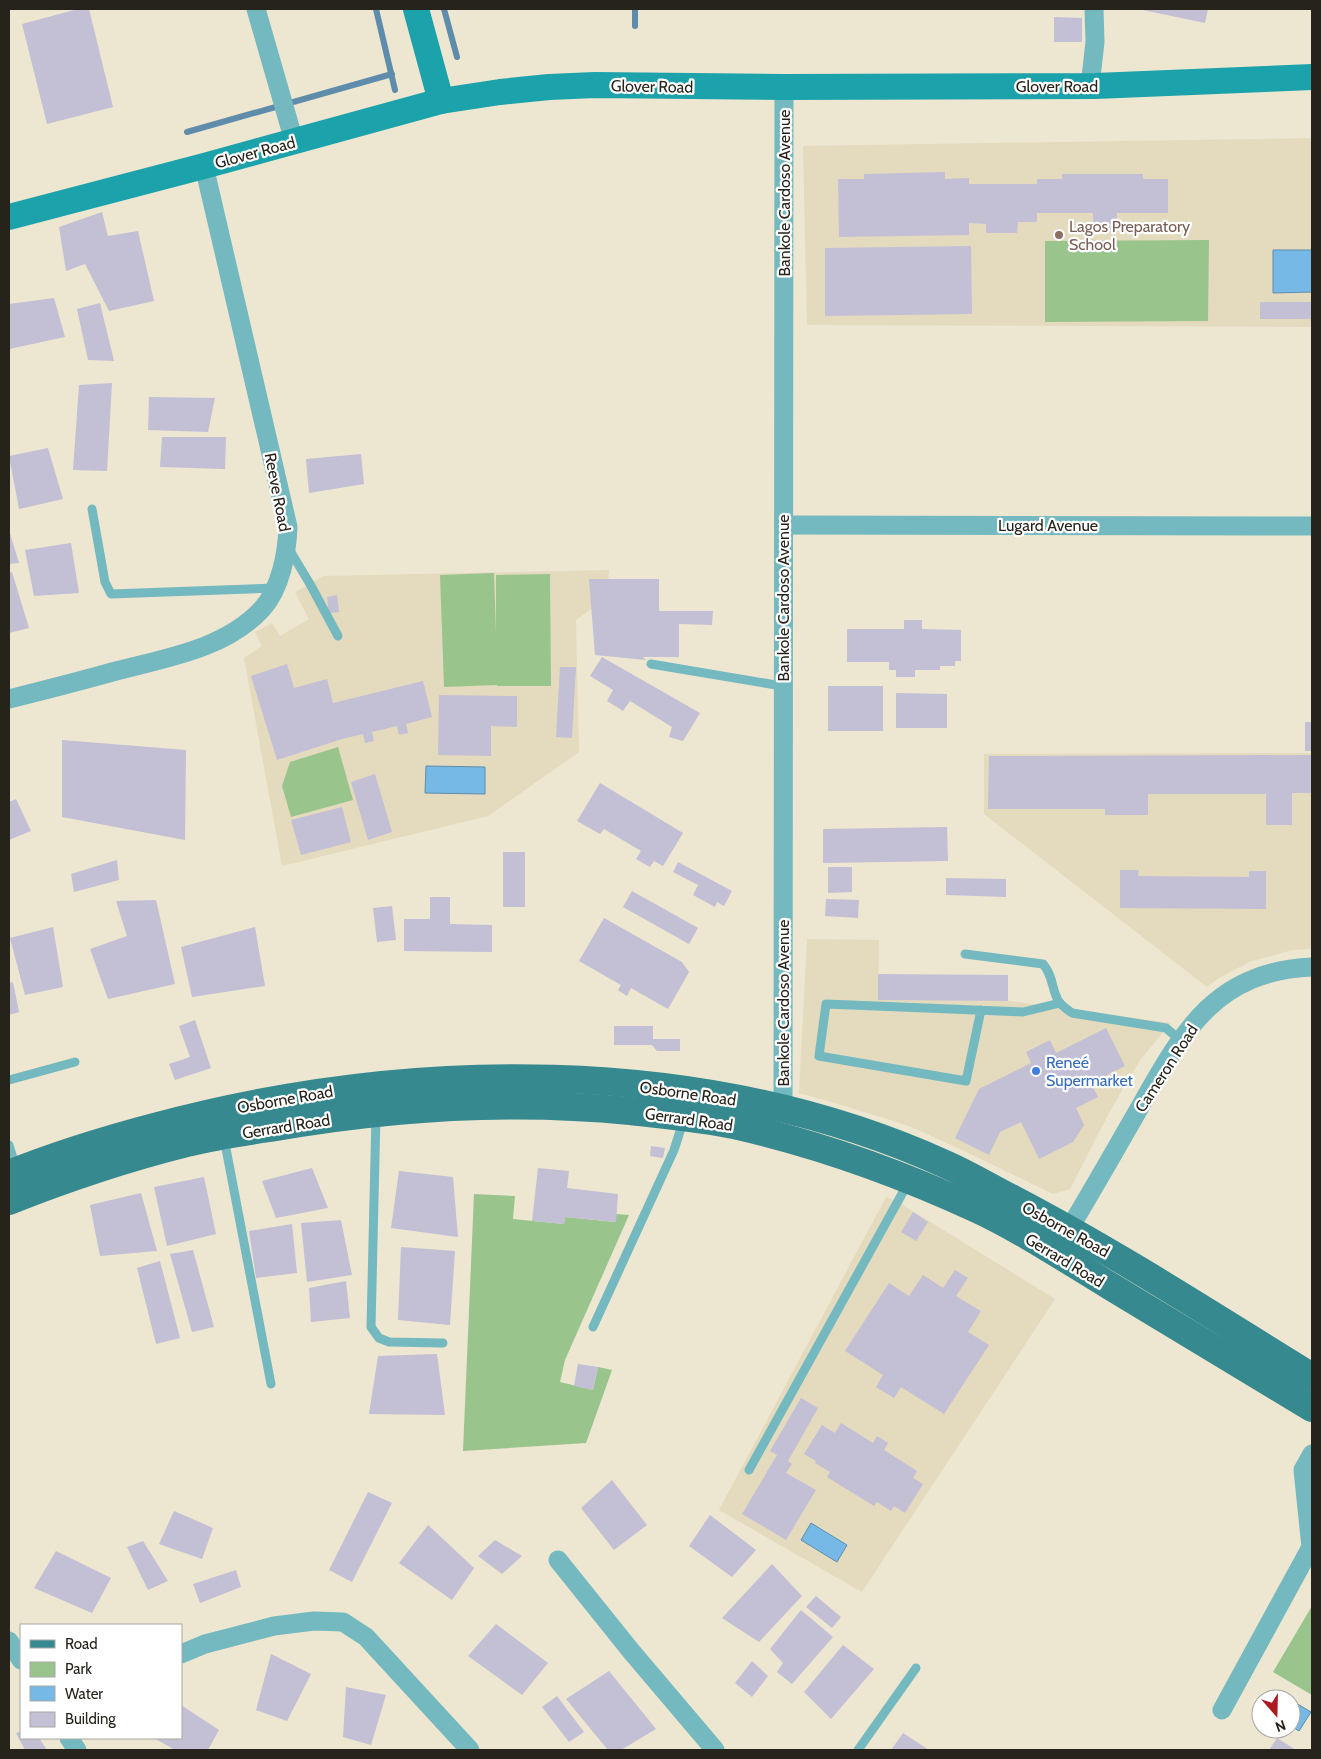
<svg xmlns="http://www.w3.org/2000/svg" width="1321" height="1759" font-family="Cabin,sans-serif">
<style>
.built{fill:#e4dabe}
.green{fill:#99c48c}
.water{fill:#76b9e7;stroke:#5e8caa}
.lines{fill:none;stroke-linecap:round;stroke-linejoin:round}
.stream{stroke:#5e8caa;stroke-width:6}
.building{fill:#c3bfd5}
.lane{stroke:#74b9bf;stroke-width:9}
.street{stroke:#74b9bf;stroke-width:19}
.secondary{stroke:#1ba2ab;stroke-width:26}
.primary{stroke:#36898f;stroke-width:28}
.education-dot{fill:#8d6e63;stroke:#fff;stroke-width:2}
.shop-dot{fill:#3f7fe0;stroke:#fff;stroke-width:2}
.labels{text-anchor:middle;stroke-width:4.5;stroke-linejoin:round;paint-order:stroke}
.street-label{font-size:16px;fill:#26231b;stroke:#fff}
.education-label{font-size:16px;fill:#785e54;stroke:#fff;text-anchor:start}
.shop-label{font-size:16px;fill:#366cbe;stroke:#fff;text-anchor:start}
</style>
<rect width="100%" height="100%" fill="#ede6d0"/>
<g class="built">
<path d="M1312,138V327L807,325L803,146Z"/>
<path d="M609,570L607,597L576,620L579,752L488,816L282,866L244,658L262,646L255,632L272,623L280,636L309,619L295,592L324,576Z"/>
<path d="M1312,753V949L1292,950L1249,962L1219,978L1207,987L984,814V754Z"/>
<path d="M807,939L879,940L878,999L1008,1001L1171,1023L1140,1060L1109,1113L1070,1189L1053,1194L964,1151L909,1126L845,1106L799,1093Z"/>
<path d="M886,1197L898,1202L1055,1299L862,1592L719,1510Z"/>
</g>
<g class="green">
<path d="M1209,240L1208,321L1045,322V241Z"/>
<path d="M494,573L496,634V575L550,574L551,686H497V685L444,687L440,575Z"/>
<path d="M338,747L353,800L291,817L282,786L290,762Z"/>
<path d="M474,1194L515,1196L513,1219L564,1224L565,1217L615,1222L616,1214L629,1215L565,1360L560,1382L593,1390L598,1367L612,1370L586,1443L463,1451Z"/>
<path d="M1312,1606V1695L1273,1672Z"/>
</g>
<g class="water">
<path d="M1273,250H1312V292L1273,293Z"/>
<path d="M426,766L485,767V794L425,793Z"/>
<path d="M811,1523L847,1545L837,1562L801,1540Z"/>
<path d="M1291,1700L1311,1712L1299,1731L1291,1726Z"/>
</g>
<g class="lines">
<g class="stream">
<path d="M376,9L395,90"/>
<path d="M444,9L457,57"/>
<path d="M635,9V26"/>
<path d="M187,132L392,74"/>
</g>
</g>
<g class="building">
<path d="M78,9H89L113,107L47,124L22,24Z"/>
<path d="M1138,9H1208L1205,23Z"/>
<path d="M1054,17L1082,18V42H1054Z"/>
<path d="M945,172V179L969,178V184H1037V179H1062V174H1143V179H1168V213H1117V232H1093V213H1037V222H1018L1017,233H986V224L969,223V235L839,237L838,179H864V174Z"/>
<path d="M102,212L108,236L138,231L154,301L109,311L85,264L66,271L59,227Z"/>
<path d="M971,246L972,314L825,316V248Z"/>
<path d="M54,298L65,337L9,349V304Z"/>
<rect x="1260" y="302" width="52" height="17"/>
<path d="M100,303L114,361L88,360L77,309Z"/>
<path d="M112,383L107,471L73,470L79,385Z"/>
<path d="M149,397L215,398L208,432L148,430Z"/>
<path d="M162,437H226L225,469L160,467Z"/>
<path d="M48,448L63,499L19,509L9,456Z"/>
<path d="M361,454L364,484L309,493L306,459Z"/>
<path d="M9,530L19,563L9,564Z"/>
<path d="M71,543L79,593L34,596L25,550Z"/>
<path d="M12,572L29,628L9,633V573Z"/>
<path d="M589,579H659V611H713L712,625L679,624V657H643L646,660L595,655Z"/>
<path d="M337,595L339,612L329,613L327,597Z"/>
<path d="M904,620H922V629L961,630V661H955V666H940V670H915V677H896V670H889V662H847V629H904Z"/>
<path d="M602,657L700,713L683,741L669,737L672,727L630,701L623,711L607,701L613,690L590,676Z"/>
<path d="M287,664L294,688L327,679L333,703L423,681L432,717L406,724L408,733L399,735L397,726L372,732L374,741L365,743L363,734L342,739L277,760L251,676Z"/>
<path d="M560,667H576L572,738L556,737Z"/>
<rect x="828" y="686" width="55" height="45"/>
<path d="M896,693L947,694V728H896Z"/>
<path d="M439,695L517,696V727L491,726V756L438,755Z"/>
<rect x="1305" y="722" width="7" height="29"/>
<path d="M62,740L186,750L185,840L62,817Z"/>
<path d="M1312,755V793H1292V825H1266V794H1148V815H1105V809H988L989,756Z"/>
<path d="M375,774L392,832L368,840L351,782Z"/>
<path d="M600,783L683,833L663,866L654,861L650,867L636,859L641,851L604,829L600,834L577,821Z"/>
<path d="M16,799L31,831L9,840V802Z"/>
<path d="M342,807L351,842L301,855L291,820Z"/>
<path d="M947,827L948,861L823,863V829Z"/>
<rect x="503" y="852" width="22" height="55"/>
<path d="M117,860L119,880L74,892L71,874Z"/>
<path d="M678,862L732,891L724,906L717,902L715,907L693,895L698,885L673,872Z"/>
<path d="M828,867H852V892L828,893Z"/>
<path d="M1120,870H1139L1138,876L1249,877V871H1266V909L1120,908Z"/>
<path d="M946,878L1006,879V897L946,895Z"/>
<path d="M632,891L698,928L689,944L623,907Z"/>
<path d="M430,897H450V924L492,925V952L404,951V919H430Z"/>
<path d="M826,899L859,900L858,918L825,916Z"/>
<path d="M156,900L175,984L108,999L90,949L127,936L116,901Z"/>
<path d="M392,906L396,940L377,942L373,908Z"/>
<path d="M604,918L682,962L689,972L668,1009L631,988L627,996L618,990L621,985L579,961Z"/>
<path d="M53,927L63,987L25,995L10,938Z"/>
<path d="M255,927L265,986L192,997L181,947Z"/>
<path d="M878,974L1008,975V1001L878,1000Z"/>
<path d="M13,982L19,1012L9,1015V983Z"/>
<path d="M195,1020L211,1068L175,1080L169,1064L190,1057L179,1026Z"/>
<path d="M614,1026H653V1039H680V1051H657L652,1045H614Z"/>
<path d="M1106,1028L1125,1066L1091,1083L1098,1097L1076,1108L1084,1125L1073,1142L1039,1159L1021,1122L1000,1132L989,1155L955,1138L979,1089L1031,1063L1026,1052L1050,1040L1056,1053Z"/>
<path d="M651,1146L665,1148L663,1158L650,1156Z"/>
<path d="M312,1168L328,1208L276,1218L262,1181Z"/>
<path d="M538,1168L569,1171L567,1188L618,1194L616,1222L565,1217L564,1224L532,1221Z"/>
<path d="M399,1171L453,1177L458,1237L391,1228Z"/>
<path d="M204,1177L216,1234L167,1246L154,1187Z"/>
<path d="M141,1193L157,1251L100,1256L90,1205Z"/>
<path d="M913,1212L928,1222L916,1241L901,1232Z"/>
<path d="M341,1220L352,1275L307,1282L301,1223Z"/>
<path d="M292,1224L297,1273L256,1278L249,1231Z"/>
<path d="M401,1247L455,1251L450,1325L398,1320Z"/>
<path d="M193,1250L214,1327L192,1332L170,1254Z"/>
<path d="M160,1261L180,1338L156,1344L137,1268Z"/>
<path d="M955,1270L968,1278L956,1296L981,1311L968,1332L989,1345L944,1414L901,1387L894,1398L876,1387L883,1375L845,1351L889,1283L909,1296L923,1275L943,1288Z"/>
<path d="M346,1281L350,1318L311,1322L309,1288Z"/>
<path d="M437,1354L445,1415L369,1414L378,1356Z"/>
<path d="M578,1364L598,1367L593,1390L574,1386Z"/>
<path d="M801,1398L818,1408L788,1461L792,1464L786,1473L816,1490L786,1540L742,1514L777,1455L770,1451Z"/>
<path d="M841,1423L873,1443L877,1436L888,1443L884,1450L917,1471L913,1478L923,1484L905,1513L894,1506L891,1511L877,1502L874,1506L827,1477L830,1472L815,1463L816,1461L804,1454L822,1425L835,1433Z"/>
<path d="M612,1480L647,1525L614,1550L581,1508Z"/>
<path d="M368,1492L392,1503L352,1582L329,1570Z"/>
<path d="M174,1511L213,1528L202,1559L159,1544Z"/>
<path d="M710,1515L756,1550L732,1577L689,1546Z"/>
<path d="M428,1525L474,1568L452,1600L399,1563Z"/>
<path d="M495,1540L522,1556L502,1574L478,1556Z"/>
<path d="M143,1541L168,1581L148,1590L127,1547Z"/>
<path d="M56,1551L111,1578L92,1613L34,1588Z"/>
<path d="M772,1564L802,1596L759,1642L722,1618Z"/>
<path d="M236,1570L241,1587L200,1603L193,1584Z"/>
<path d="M816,1596L841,1617L832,1628L806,1607Z"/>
<path d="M801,1610L833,1637L792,1684L777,1672L783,1663L770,1649Z"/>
<path d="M496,1624L548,1663L522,1695L468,1656Z"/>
<path d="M843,1645L874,1669L831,1719L804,1692Z"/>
<path d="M271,1654L311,1674L287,1721L256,1710Z"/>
<path d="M752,1661L768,1676L752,1697L735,1683Z"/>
<path d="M609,1671L656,1729L621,1750H608L566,1699Z"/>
<path d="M346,1687L386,1695L371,1745L343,1737Z"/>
<path d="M557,1696L584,1732L569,1742L542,1707Z"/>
<path d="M181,1705L219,1730L208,1750H175L154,1738H181Z"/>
<path d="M21,1731V1738H39L47,1750H25L16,1733Z"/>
<path d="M903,1733L929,1750H891Z"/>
<path d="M1277,1738L1296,1750H1269Z"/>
</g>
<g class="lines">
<g class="lane">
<path d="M92,509L105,582L111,594L275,588"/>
<path d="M289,549L310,584L338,636"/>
<path d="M651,664L782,686"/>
<path d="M965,954L1043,964C1054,977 1051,989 1059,1002C1062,1006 1068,1010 1072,1013L1166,1028L1180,1040"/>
<path d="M981,1010L966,1081L819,1056L826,1004L1023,1012L1060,1003"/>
<path d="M9,1080L75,1062"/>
<path d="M376,1115L371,1327L379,1338L389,1342L443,1343"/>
<path d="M224,1138L271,1384"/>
<path d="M9,1145L16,1168"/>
<path d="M593,1327L674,1150L684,1119"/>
<path d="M749,1470L908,1183"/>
<path d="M858,1750L916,1668"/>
</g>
<g class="street">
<path d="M256,9L294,141"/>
<path d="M1090,86L1095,42L1094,9"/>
<path d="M784,525L1312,526"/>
<path d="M9,699C45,690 80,681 116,671C166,658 225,649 262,609C281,588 287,553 288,527L204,166"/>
<path d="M783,1109L784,87"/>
<path d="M1069,1229C1092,1191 1114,1152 1136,1114C1180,1037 1212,971 1312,967"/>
<path d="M558,1560L631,1651L715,1750"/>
<path d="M9,1641L21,1660"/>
<path d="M181,1654L205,1644L274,1626L314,1621L343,1622L366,1637L470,1750"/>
<path d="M1222,1710L1311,1547L1303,1470L1312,1454"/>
<path d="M69,1738L77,1750"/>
</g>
<g class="secondary">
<path d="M416,9L441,101"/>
<path d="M9,217L204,166L441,101L500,92L549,87L595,85L784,87L1095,86L1312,77"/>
</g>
<g class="primary">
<path d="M9,1174C56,1155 105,1140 154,1127C408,1059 702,1054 945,1164C968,1174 991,1188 1013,1199C1116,1253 1213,1316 1312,1377"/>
<path d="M9,1201C67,1178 127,1158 187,1143C214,1136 242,1132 270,1128C389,1107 510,1099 630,1111C665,1115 700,1118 734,1125C818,1144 899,1173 977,1209C1022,1230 1067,1260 1110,1286C1177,1327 1245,1367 1312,1408"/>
</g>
</g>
<circle class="education-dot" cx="1059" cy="235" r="5"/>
<circle class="shop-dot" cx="1036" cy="1071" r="5"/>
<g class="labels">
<g class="street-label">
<text transform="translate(652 86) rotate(1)" y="6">Glover Road</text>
<text x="1057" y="92">Glover Road</text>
<text transform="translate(255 152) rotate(-15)" y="6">Glover Road</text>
<text transform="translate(784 193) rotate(-90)" y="6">Bankole Cardoso Avenue</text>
<text transform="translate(278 492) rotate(79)" y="6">Reeve Road</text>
<text x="1048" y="531">Lugard Avenue</text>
<text transform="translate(783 598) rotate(-90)" y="6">Bankole Cardoso Avenue</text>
<text transform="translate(783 1003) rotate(-90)" y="6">Bankole Cardoso Avenue</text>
<text transform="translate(1166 1068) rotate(-57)" y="6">Cameron Road</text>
<text transform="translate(688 1093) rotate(8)" y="6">Osborne Road</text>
<text transform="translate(285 1099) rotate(-10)" y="6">Osborne Road</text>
<text transform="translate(689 1119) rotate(8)" y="6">Gerrard Road</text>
<text transform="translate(286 1126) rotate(-9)" y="6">Gerrard Road</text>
<text transform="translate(1066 1229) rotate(29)" y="6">Osborne Road</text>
<text transform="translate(1065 1260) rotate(31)" y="6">Gerrard Road</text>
</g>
<g class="education-label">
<text x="1069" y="232">Lagos Preparatory<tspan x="1069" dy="18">School</tspan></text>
</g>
<g class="shop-label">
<text x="1046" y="1068">Reneé<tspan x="1046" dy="18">Supermarket</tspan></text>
</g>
</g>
<rect width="1321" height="1759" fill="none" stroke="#26231b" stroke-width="20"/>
<rect x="20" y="1624" width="162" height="115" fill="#ffffff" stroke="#a8a7a4"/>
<rect x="30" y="1640" width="25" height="8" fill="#36898f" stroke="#a8a7a4"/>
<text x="65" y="1649" font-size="15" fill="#26231b">Road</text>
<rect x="30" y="1662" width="25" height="15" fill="#99c48c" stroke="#a8a7a4"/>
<text x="65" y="1674" font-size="15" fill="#26231b">Park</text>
<rect x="30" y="1686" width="25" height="15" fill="#76b9e7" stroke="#a8a7a4"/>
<text x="65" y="1699" font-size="15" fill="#26231b">Water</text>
<rect x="30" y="1712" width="25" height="15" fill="#c3bfd5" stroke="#a8a7a4"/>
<text x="65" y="1724" font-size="15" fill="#26231b">Building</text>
<g transform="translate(1276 1714) rotate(160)"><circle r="24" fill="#ffffff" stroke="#a8a7a4"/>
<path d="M0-4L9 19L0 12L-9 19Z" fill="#ad1b22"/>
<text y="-8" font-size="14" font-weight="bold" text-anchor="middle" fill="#26231b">N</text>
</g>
</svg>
